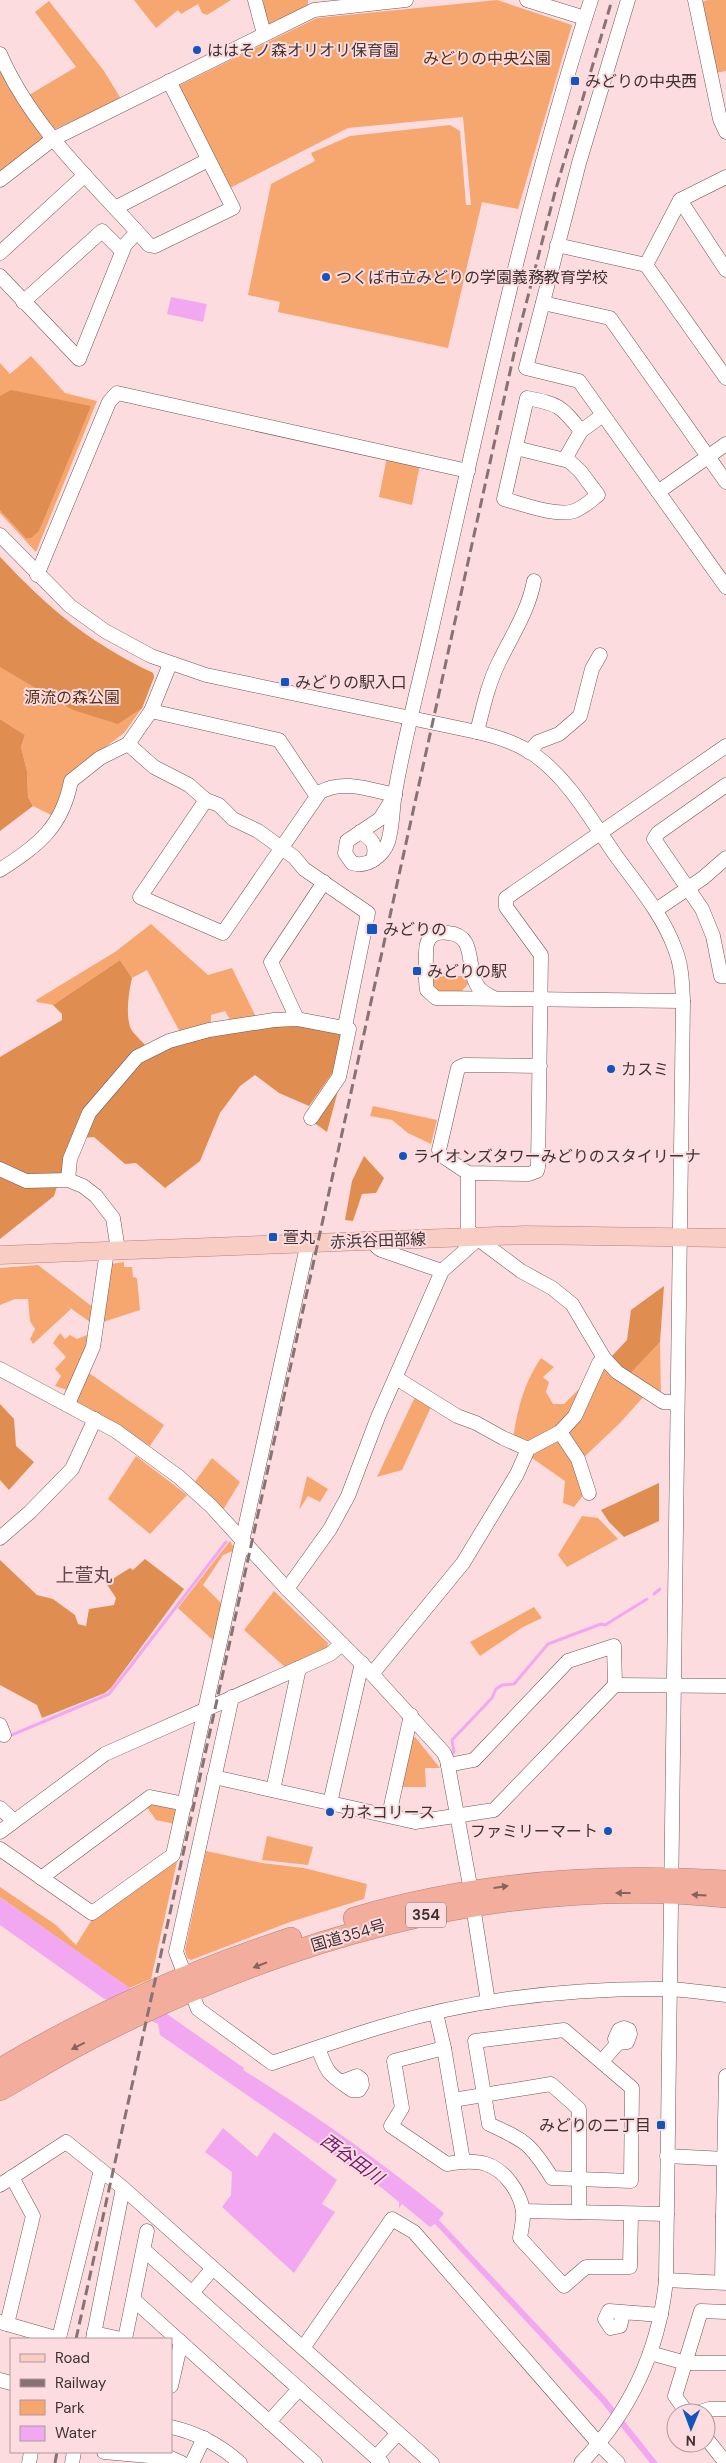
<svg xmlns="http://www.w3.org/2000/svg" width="726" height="2463" font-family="'DM Sans','Noto Sans JP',sans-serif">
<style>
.green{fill:#f6a770}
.forest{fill:#e08d51}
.water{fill:#f1a8f1}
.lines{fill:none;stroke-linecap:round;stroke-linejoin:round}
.stream{stroke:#f1a8f1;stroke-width:3}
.minor-casing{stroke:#715659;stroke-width:15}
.major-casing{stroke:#b48278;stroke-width:19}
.highway-casing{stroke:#b48278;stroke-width:22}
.minor{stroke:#fff;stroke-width:14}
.major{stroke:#f8cec4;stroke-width:18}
.highway{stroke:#f3ad9d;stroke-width:21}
.rail{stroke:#877274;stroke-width:3;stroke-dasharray:10 5;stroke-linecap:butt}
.oneway{fill:#87635d}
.poi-dot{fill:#1454bf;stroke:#fddcdf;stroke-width:2}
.labels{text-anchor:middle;stroke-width:4;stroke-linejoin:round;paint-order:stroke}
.shield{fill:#fddcdf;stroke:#786567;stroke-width:1}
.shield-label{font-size:15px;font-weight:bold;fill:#3f3233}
.poi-label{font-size:16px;fill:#3f3233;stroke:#fddcdf;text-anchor:start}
.park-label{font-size:16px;fill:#543118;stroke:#fddcdf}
.street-label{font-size:16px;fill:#3f3233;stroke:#fddcdf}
.water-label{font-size:18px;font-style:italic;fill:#6d176f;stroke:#fddcdf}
.quarter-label{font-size:19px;fill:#63484b;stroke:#fddcdf}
</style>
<rect width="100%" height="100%" fill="#fddcdf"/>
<g class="green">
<path d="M134,0H231L207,15L202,13L198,4L181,14L178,10L156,28Z"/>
<path d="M259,0H308V5L269,26Z"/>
<path d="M497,0L572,25L518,209L482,202L448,348L278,312L280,302L248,295L271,184L315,161L311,153L350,136L450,125L460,131L466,205H471L463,117L348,128L228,189L180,90V85L317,18Z"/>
<path d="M708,0H726V71L715,73L700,2Z"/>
<path d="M49,1L104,71L121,99L53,130L29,95L76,67L35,12Z"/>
<path d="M0,64L44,135V140L0,174Z"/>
<path d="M31,356L65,393L97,401L36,552L0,513V363L10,374Z"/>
<path d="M387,457L420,464L412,505L379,497Z"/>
<path d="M0,557C49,609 88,642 153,673L154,677L142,708L124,733L66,777L61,801L53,816L33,806L28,797L27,771L21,747L25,735L0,719Z"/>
<path d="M151,924L208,975L232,968L257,1019L232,1023L225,1011L211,1015V1027L182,1036L147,970L132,978L120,960L53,1005L37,1002L36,1000L115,952Z"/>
<path d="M436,976H465L468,984L461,992H439L432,986V979Z"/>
<path d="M373,1106L437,1120L431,1144L408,1133L392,1120L370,1116Z"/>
<path d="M124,1262V1267H132L133,1277L137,1278L140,1310L103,1322L110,1264Z"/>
<path d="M38,1265L94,1308L90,1322L66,1305L71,1309L33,1344L30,1339L35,1329L30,1321L28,1299H15L0,1305V1268Z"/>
<path d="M60,1333L65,1339L70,1335L77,1339L92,1333L70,1391L55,1386L61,1376L55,1369L66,1357L53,1343Z"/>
<path d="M660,1342L661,1398L628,1376Z"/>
<path d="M541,1358L554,1367L543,1377L549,1382L546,1392L553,1404H564L588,1380L586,1387L560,1427L526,1444L513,1439C518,1408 523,1385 541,1358Z"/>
<path d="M603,1364L645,1395L619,1424L583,1458L567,1433Z"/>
<path d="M86,1371L164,1425L150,1446L75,1401Z"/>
<path d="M415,1397L431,1407L402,1470L377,1477Z"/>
<path d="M558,1439L576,1466L584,1494L574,1507L563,1503L565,1481L529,1456Z"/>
<path d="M136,1456L187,1495L150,1534L108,1499Z"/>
<path d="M212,1458L240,1482L223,1510L194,1483Z"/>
<path d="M307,1476L328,1489L320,1502L308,1496L299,1510Z"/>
<path d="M582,1516L598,1518L618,1539L567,1567L558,1555Z"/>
<path d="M230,1541L235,1550L223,1555L203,1585L224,1606L216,1643L178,1608Z"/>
<path d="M274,1591L328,1643L327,1648L286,1668L244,1630Z"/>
<path d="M534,1607L542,1618L523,1627L480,1656L470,1642Z"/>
<path d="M415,1737L440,1768H425L426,1787H400L410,1738Z"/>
<path d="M150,1804L172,1807L178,1813L175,1824L156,1820L146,1806Z"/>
<path d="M267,1836L313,1847L308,1865L262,1860Z"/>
<path d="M206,1851L262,1863L304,1868L367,1884L364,1899L290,1922L191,1960L187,1958L185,1950Z"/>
<path d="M178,1857L151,1979L129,1988L0,1897V1887L56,1925L76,1945L93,1918Z"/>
</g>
<g class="forest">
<path d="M11,390L91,406L39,531L31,538H26L0,510V396Z"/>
<path d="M0,557C49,609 88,642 153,673L154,677L142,708L118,724L73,710L0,667Z"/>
<path d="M0,719L25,735L21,747L27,771L28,797L33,806L0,831Z"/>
<path d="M120,960L132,978C129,991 125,1016 131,1029C135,1036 145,1043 151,1053L198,1035L298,1024L340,1030L345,1037L333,1072L309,1106L279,1093L255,1075L240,1086L220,1113L200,1161L165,1188L136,1163L125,1164L94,1137L72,1139L54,1196L0,1239V1057L62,1020V1014L53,1005Z"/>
<path d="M340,1083L327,1132L313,1122Z"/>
<path d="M364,1156L384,1178L376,1193L362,1194L353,1221L345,1220L352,1181Z"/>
<path d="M664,1286L660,1342L628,1376L611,1357L627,1340L631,1310Z"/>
<path d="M0,1404L14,1419L16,1446L34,1462L9,1490L0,1480Z"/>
<path d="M659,1483V1521L624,1537L609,1522L601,1510Z"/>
<path d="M145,1559L184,1589L111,1688L105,1693L42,1718L37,1705L0,1685V1560L37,1595L53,1599L75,1615L78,1624L86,1626L89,1609L114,1605L116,1598L106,1583L130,1568L133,1570Z"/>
</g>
<g class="water">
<path d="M171,297L207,304L203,322L167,314Z"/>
<path d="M0,1897L244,2068L243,2070C314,2114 380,2161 444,2213L439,2220L606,2398L658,2463H650L601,2402L435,2224L430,2227L402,2204L399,2208V2202L382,2188L160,2035L158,2024L103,1998L0,1925Z"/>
<path d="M223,2128L257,2157L274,2132L337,2180L322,2204L335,2212L294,2273L222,2207L231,2195L232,2172L205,2152Z"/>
</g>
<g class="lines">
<g class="stream">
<path d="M654,1594L660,1589"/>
<path d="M7,1737L109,1694L226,1542"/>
<path d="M452,1754L454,1752L452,1740L492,1698L496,1689L502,1685L514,1684L548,1644L601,1624L605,1625L647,1599"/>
</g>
<g class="minor-casing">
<g id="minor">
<path d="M255,0L264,34"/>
<path d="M527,0L585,18"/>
<path d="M628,0L579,163L526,368L579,381L726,587"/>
<path d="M695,0L720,119L726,132"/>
<path d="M0,54C33,130 96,185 149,245L155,246L233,208L169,81"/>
<path d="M0,180L53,139L314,10L406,0"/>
<path d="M680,200L726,270"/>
<path d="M115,208L208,160"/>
<path d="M557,245L646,265L726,378"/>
<path d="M0,253L85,175"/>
<path d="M646,265L680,200L726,177"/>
<path d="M0,276L79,359L125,245L137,232"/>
<path d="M23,302L102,231L122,251"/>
<path d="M543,303L610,318L726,482"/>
<path d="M516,448L569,461L580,471L598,495C590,501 583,508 574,511C557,517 522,504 504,499L527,398C559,404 561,406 581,431"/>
<path d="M565,459L581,431L603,415"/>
<path d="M658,492L726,444"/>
<path d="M0,535L70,606L105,631L151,656L206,675L477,732C498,737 518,743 536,756C570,781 591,820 614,853C636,884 662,913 675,949C682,966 682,983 683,1001L666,2280C659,2351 630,2412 581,2463"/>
<path d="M37,575L109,402L117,393L468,471"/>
<path d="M151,711L279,740L316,795"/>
<path d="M477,732C483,708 488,684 499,662C512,635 528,612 534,581"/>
<path d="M128,744L154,767L189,785L206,800L219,805L233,819L258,831L294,857L304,869L368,913L345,1026"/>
<path d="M529,752L538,742L559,734L580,716L592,669L600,655"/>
<path d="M726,785L658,833L654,839L702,909L713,936L721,976H726"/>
<path d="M395,795L380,819L347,841L345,853L352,863C367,868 383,856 388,842C393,826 392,809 395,793C404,740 418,688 430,636C479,423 523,208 591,0"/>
<path d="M206,800L140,897L223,933L320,792C343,779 371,790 395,795"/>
<path d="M360,832C373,839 377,845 373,860"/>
<path d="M0,870C38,845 62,828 71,781L100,758L128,744L151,711L170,664"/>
<path d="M656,910L703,878L726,858"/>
<path d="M494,998C486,994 478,990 475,981C467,962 475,935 448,933C443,932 438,932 433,935C427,939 426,945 426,952C426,965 425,978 427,990L436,998L683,1001"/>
<path d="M297,1019L271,962L324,882"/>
<path d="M540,1066L464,1065L458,1068L439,1150L441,1155L468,1173L529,1174L537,1171L538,1167L541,955L506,907V898L726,746"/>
<path d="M0,1169L26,1181L68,1180L83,1186L96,1196L113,1218L118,1250"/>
<path d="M468,1173V1229L474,1236L521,1271L552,1288L572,1304L604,1358L617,1372L663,1402H677"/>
<path d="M68,1180L70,1159L89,1113L137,1057L169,1041L209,1030L274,1020L297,1019L349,1029L339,1077L311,1118"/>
<path d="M377,1240V1247L381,1250L442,1271"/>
<path d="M0,1369L116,1431L179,1477L211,1506L287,1589L372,1674L444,1753L447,1760L471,1891"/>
<path d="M396,1378L457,1416L476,1423L503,1438L528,1449"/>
<path d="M68,1404L93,1347L107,1251"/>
<path d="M560,1432L578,1459L589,1493"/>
<path d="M0,1538L30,1512L72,1469L95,1419"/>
<path d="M287,1589L330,1529L348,1496L378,1417L442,1271L478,1239"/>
<path d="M372,1674L463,1563L517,1474L528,1449L560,1432L575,1416L599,1363L604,1358"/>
<path d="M232,1697L176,1952L198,2009L272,2063C309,2051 346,2037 384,2026C475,1998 574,1988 669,1989C688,1990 707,1993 726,1995"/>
<path d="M0,1725L4,1735"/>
<path d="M448,1765L474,1760L568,1661L614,1646L615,1685"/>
<path d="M214,1777L415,1822L494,1810L615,1685L726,1686"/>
<path d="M273,1790L299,1668"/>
<path d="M330,1803L362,1663"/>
<path d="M0,1808L14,1821"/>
<path d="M389,1815L411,1715"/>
<path d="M0,1832L105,1754L299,1668L330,1654L342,1644"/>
<path d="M0,1849L92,1913L173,1855L308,1242"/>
<path d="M41,1878L150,1797L185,1804"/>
<path d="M473,1906L488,2002"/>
<path d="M436,2013L444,2048L463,2161"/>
<path d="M564,2030L632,2088L631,2181L552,2178C530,2143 526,2141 489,2124L475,2041Z"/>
<path d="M318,2048C328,2075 329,2074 352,2090H359L362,2085L361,2079L357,2076L341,2082"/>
<path d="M444,2048L394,2061L402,2108L391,2126L447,2164C459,2162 474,2160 486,2164C505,2170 520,2192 523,2211C524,2219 521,2230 520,2238L564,2286L586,2267H630L631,2214"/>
<path d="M602,2061L618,2043L627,2042L630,2034L629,2030L624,2028L619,2030L615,2039L618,2043"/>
<path d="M726,2076L723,2216H726"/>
<path d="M453,2100L551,2084L579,2109V2212"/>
<path d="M667,2156L726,2159"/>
<path d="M101,2170L123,2188"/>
<path d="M0,2185L66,2142L101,2170L59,2338"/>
<path d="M523,2211L667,2214"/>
<path d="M144,2250L382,2463"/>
<path d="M666,2280L726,2283"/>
<path d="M722,2282L723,2216"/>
<path d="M192,2293L213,2268"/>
<path d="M134,2300L315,2463"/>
<path d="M623,2313L620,2326L611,2328L605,2319L609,2311L661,2315"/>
<path d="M0,2322L59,2339"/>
<path d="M7,2324L33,2216L12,2177"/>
<path d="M94,2333L121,2339"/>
<path d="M93,2339L123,2188L432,2463"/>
<path d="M125,2339L147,2231"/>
<path d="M303,2348L392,2219L414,2232L599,2444L618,2463"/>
<path d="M650,2353L686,2363H726"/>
<path d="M0,2380L11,2383"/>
<path d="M171,2386L181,2342"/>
<path d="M687,2413L675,2396L701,2311L726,2312"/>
<path d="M697,2413L709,2409H726"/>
<path d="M269,2422L299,2389"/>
<path d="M171,2427C198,2433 220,2445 240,2463"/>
<path d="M706,2438L726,2463"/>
<path d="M104,2452L171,2458L182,2463"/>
<path d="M376,2457L398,2433"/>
<path d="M29,2463L31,2452"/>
<path d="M72,2463L74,2452"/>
<path d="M192,2463L204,2438"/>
</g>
</g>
<g class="major-casing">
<path id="major" d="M0,1255L525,1235L726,1238"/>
</g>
<g class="highway-casing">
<g id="highway">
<path d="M354,1918C475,1882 600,1873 726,1881"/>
<path d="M0,2069C91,2015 191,1971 291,1938"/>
<path d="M0,2090C25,2076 49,2061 73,2048C273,1941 498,1874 726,1897"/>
</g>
</g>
<use href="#minor" class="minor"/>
<use href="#major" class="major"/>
<use href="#highway" class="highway"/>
<g class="rail">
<path d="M76,2339L519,331L555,192L612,0"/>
<path d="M55,2463L57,2452"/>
</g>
</g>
<defs><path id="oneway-solid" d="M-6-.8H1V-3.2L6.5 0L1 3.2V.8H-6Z" transform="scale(1.25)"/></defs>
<g class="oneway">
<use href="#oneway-solid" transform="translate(501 1887) rotate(-8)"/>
<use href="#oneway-solid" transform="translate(623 1893) rotate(180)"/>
<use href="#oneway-solid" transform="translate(699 1895) rotate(-176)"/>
<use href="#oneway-solid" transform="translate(260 1965) rotate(159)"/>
<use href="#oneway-solid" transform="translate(78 2046) rotate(153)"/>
</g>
<g class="poi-dot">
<circle cx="197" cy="50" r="5"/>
<rect x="570" y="76" width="10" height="10" rx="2.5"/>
<circle cx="326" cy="277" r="5"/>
<rect x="280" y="677" width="10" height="10" rx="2.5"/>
<rect x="366" y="923" width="12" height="12" rx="2.5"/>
<rect x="412" y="966" width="10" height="10" rx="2.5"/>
<circle cx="611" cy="1069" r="5"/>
<circle cx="403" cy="1156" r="5"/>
<rect x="268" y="1232" width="10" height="10" rx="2.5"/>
<circle cx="330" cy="1812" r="5"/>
<circle cx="608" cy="1831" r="5"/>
<rect x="656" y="2120" width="10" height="10" rx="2.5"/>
</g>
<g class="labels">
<rect class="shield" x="406" y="1902.5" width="40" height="25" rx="4"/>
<g class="shield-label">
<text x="426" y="1920">354</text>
</g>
<g class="poi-label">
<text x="207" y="56">ははそノ森オリオリ保育園</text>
<text x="585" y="87">みどりの中央西</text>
<text x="336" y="283">つくば市立みどりの学園義務教育学校</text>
<text x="295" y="688">みどりの駅入口</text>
<text x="383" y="935">みどりの</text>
<text x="427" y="977">みどりの駅</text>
<text x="621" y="1075">カスミ</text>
<text x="413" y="1162">ライオンズタワーみどりのスタイリーナ</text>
<text x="283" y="1243">萱丸</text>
<text x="340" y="1818">カネコリース</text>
<text x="598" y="1837" text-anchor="end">ファミリーマート</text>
<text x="651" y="2131" text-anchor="end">みどりの二丁目</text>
</g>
<g class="park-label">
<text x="487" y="64">みどりの中央公園</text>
<text x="72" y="703">源流の森公園</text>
</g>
<g class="street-label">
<text transform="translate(378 1240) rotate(-2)" y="6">赤浜谷田部線</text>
<text transform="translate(348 1935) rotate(-16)" y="6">国道354号</text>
</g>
<g class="water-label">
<text transform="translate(352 2159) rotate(36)" y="6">西谷田川</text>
</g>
<g class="quarter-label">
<text x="84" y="1582">上萱丸</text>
</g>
</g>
<rect x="10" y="2338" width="162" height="115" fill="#fddcdf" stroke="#b1989a"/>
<rect x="20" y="2354" width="25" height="8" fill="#f8cec4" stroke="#b1989a"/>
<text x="55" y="2363" font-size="15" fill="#3f3233">Road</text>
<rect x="20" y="2379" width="25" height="8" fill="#877274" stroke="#b1989a"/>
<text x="55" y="2388" font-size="15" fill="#3f3233">Railway</text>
<rect x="20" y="2400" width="25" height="15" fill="#f6a770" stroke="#b1989a"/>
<text x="55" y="2413" font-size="15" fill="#3f3233">Park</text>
<rect x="20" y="2426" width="25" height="15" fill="#f1a8f1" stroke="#b1989a"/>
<text x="55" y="2438" font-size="15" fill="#3f3233">Water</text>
<g transform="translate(691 2428) rotate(181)"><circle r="24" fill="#fddcdf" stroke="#b1989a"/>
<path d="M0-4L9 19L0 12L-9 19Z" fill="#1454bf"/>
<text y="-8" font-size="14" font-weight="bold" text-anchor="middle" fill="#3f3233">N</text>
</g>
</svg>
